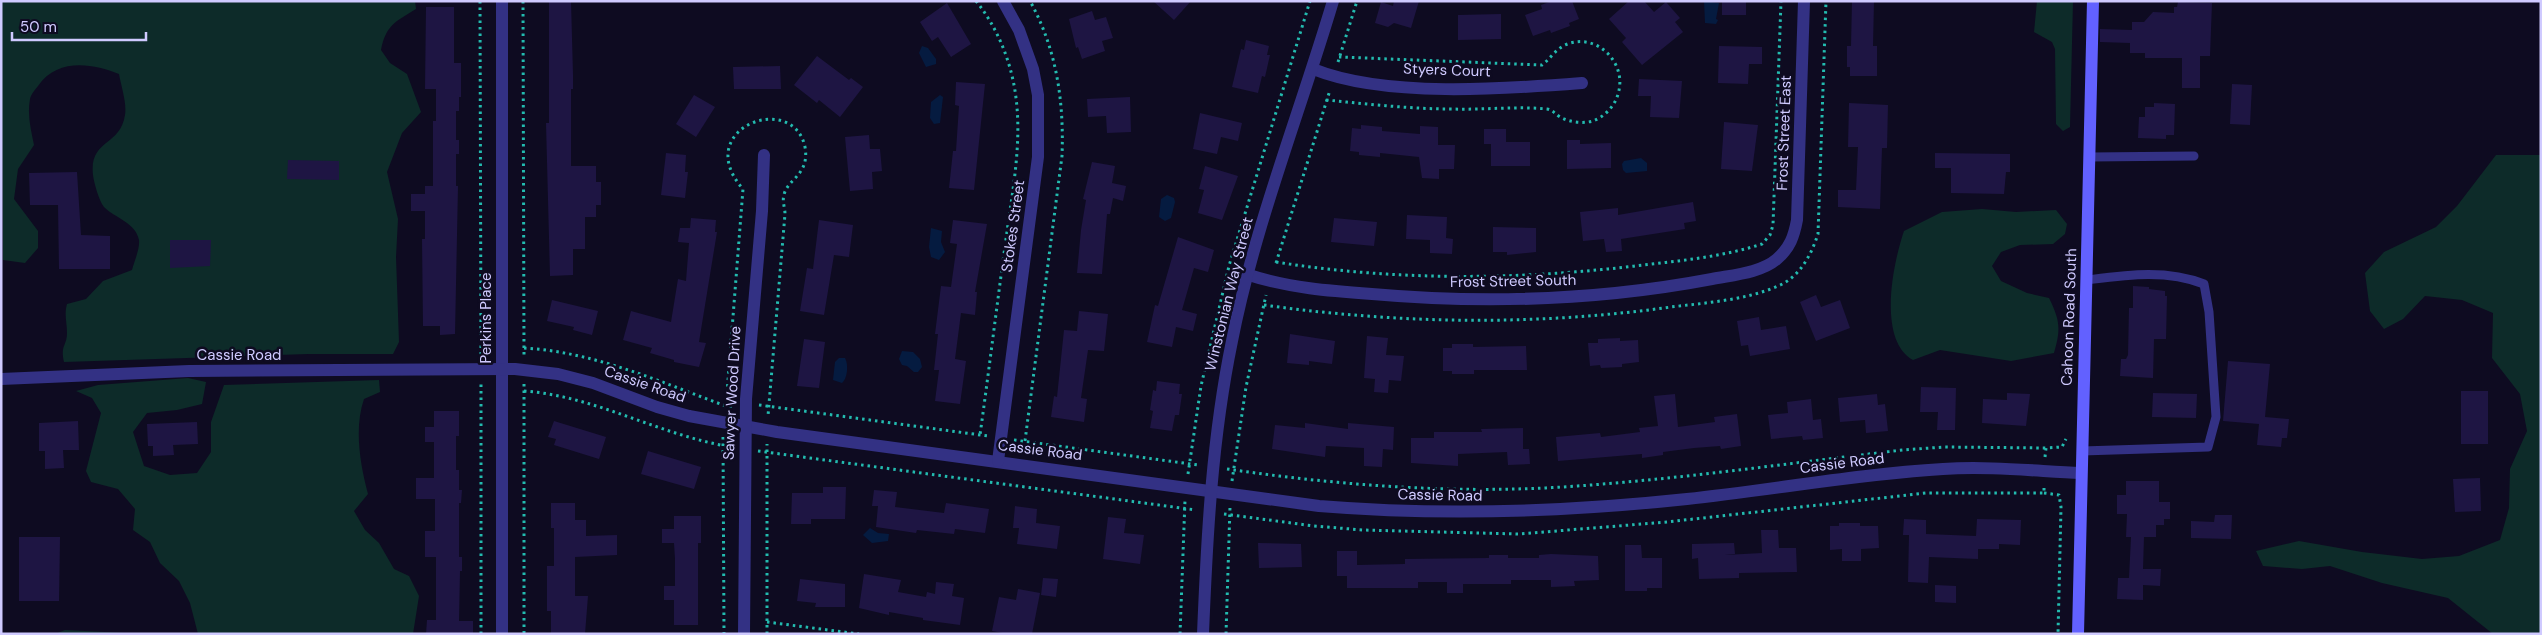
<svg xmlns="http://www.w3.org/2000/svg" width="2542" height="635" font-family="'DM Sans',sans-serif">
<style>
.green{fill:#0d2b29}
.water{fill:#051b40}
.building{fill:#1e1543}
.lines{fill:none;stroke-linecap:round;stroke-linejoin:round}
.path{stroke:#23bbaf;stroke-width:3;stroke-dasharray:2.5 4;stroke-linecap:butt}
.lane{stroke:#333184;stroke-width:9}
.street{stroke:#333184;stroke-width:12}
.secondary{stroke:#6261ff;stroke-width:12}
.labels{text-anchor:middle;stroke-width:5;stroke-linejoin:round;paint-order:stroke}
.street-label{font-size:15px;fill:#cfcaff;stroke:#0e0b21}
</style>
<rect width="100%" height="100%" fill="#0e0b21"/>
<g class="green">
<path d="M1,1H415L416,9C395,22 386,25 381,50L390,63L407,74L421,112L402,133L387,172L398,219L396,257L399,342L393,354H308L64,362C60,345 67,346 67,333C67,322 64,315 67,304L86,299L103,281L132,270C134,262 140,249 139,240C136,223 115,218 104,207C99,201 94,183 93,175C89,139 120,147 125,115C127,103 121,86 119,74C92,63 57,58 38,86C35,90 31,94 30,99C27,115 31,130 34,145L18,169L14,199L38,231V248L25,263L3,260Z"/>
<path d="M2037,1H2073L2070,127L2063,131L2056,124L2055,49L2052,42L2034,32Z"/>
<path d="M2496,155H2541V634H2493L2448,598L2382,583L2330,566L2302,569L2263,566L2256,551L2299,541L2362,552L2422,559L2459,556L2500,540L2509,508L2510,469L2527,431L2520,394L2492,358L2493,313L2462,300L2425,296L2403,319L2384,329L2370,311L2365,273L2384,252L2436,227L2457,206Z"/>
<path d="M1982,209L2016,212L2056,210L2067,224L2065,234L2053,244L2020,245L2001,252L1992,266L2001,281L2027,293L2049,298C2060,320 2061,329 2054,353L2011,361L1940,350L1913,360C1877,340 1893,263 1904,231L1942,212Z"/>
<path d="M188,378L206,382L202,404L177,410L147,413L133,432L144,466L170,475L197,473L211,452V422L224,385L379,380L380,392L364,399C354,428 360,464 368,494L354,511L365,530L379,543L394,569L409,576L419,596L413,634H198L190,603L179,581L160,563L150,542L133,530L135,509L118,489L91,482L86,471L101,413L92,398L76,391L98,385Z"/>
<path d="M65,630L145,634H55Z"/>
</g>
<g class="water">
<path d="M1704,1L1719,3L1716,19L1718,20L1716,24L1705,23Z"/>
<path d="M922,46L928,48L936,59V64L926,67L919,53Z"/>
<path d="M940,95L943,97L940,123L934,124L930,118L931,102Z"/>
<path d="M1641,158L1647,163V171L1626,173L1623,170L1622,164L1624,161Z"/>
<path d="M1167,195L1174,198L1175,202L1171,218L1165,221L1159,217L1161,199Z"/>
<path d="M931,228L942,231L941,242L945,252L939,260L931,257L929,247Z"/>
<path d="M902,351L913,352L920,359L922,367L918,372H914L907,366L902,365L899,359Z"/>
<path d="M839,358H845C849,365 847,379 842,383L833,380L835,362Z"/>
<path d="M870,528L878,533L889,534L888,541L872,543L863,535Z"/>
</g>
<g class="building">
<path d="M549,1H571L573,75V89H571V166H596V182H601V205H596V217H585V249H573V275L550,276L546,123H549Z"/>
<path d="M1153,1H1191L1174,20Z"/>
<path d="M1394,1H1419L1411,28L1394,23L1388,27L1375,23L1381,2L1393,6Z"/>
<path d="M1552,1H1572L1579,19L1569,23L1570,26L1551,33L1550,30L1533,36L1525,15L1542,9L1541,5Z"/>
<path d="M1629,1H1644L1654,12L1666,2L1680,18L1675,22L1683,32L1642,65L1622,42L1626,38L1609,19Z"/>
<rect x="1722" y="1" width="24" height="14"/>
<path d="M1852,1H1874L1873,46H1877V76H1850V67H1847V46H1851Z"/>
<path d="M2178,2L2212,3L2210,56H2200V88H2182V58H2145V53H2130V43L2100,42V29L2132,30V22H2144L2153,12L2174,13V7H2177Z"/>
<path d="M947,3L971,44L951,57L938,37L932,41L920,22Z"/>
<path d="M426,7H454V63H461V97H459V111H456V140H459V154H456V186H458L455,334L440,335V326H423L422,239H425V211H411V194H425V186H433V121H436V89H425Z"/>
<path d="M1092,11L1095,20L1106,17L1113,38L1102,41L1105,51L1082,59L1078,47L1076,48L1069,19Z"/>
<path d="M1501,14V39L1458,40V15Z"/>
<path d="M1246,40L1269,46L1267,55H1270L1265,77L1262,76L1258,93L1232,87L1241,49L1244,50Z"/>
<path d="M1719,46L1762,47V64H1749L1748,84L1718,83Z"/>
<path d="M817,56L849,80L851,78L863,87L840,117L819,100L817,103L794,85Z"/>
<path d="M780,66L781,89H734L733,67Z"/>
<path d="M1639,79L1682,81L1679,118L1650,117L1651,96H1638Z"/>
<path d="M956,82L985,84L974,190L949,188L953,151H956L959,106L955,105Z"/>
<path d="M2232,84L2252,85L2250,125L2230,124Z"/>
<path d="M694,95L715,107L696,137L676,124Z"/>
<path d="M1130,97L1131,132L1107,133L1106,116L1088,117L1087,99Z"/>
<path d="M1849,103L1888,105L1887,148H1882L1880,209L1838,207V190H1856L1858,147H1848Z"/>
<path d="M2154,103L2175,104L2174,135H2166V139L2138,138L2139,117H2145V107H2154Z"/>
<path d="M1200,113L1242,123L1238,141L1221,137L1217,154L1193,149Z"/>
<path d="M1724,122L1758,125L1752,171L1721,169Z"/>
<path d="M1361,125L1382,127V131L1420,134V126L1438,127V145H1455L1454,169H1439V179L1422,178L1419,157L1380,153V157L1359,155V152L1350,151L1352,128L1361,129Z"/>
<path d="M1484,129H1506V142H1530V166H1491V144H1484Z"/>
<path d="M869,135L870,149H880L882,171L872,172L873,189L850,191L845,137Z"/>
<path d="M1567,140H1580V144L1611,143V168L1567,169Z"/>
<path d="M666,153L686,155L685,172H688L685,198L661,195Z"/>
<path d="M1935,153L2010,154V172H2006L2004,194L1951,193V168H1935Z"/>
<path d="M288,160L339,161V180L287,179Z"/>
<path d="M1092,162L1115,166L1112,183L1126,186L1123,201L1113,198L1110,214H1107L1102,274L1077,273L1081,230L1086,200L1083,199Z"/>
<path d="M1205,166L1238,176L1222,220L1198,213L1204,190L1199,189Z"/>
<path d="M77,172L81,235L110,236V269H59L58,205H30L29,173Z"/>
<path d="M1693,202L1696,221L1684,223L1685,229L1621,239L1622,251L1606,252L1604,239L1583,241L1580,212L1618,208V215Z"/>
<path d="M1407,215L1447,217L1446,238L1453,239L1452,254L1430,253V240L1406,239Z"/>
<path d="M691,218L716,220L715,232H717L699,342L706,343L699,367L674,362V360L650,353L652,348L623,340L631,311L671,322L678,279L686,281L689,243L678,242L680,228H690Z"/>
<path d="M1334,218L1377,222L1374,246L1331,242Z"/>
<path d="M819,220L853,225L849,257L834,255L824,315L800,311L807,268L813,269Z"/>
<path d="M953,220L987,224L975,292H977L975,315L961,313L955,359L966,361L960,404L935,401L939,370H934L938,334H935L941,286L951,287L957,244L950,243Z"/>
<path d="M1493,227L1536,228V252L1507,255V252H1493Z"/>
<path d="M1178,237L1214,250L1208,272L1194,268L1182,310L1197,314L1193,331L1176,327L1172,347L1147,342L1155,305L1158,306Z"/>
<path d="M170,240H211L210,266L170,268Z"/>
<path d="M2133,286L2149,287V289L2165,291V296H2167L2166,339H2154L2153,378L2120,376L2121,359H2126L2128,355L2129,308H2133Z"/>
<path d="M1816,295L1821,307L1840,300L1850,328L1816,341L1800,302Z"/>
<path d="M552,300L598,311L592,335L573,330L574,327L547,321Z"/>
<path d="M1079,311L1108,314L1104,351L1088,350L1081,398L1087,399L1084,422L1051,417L1054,396L1057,397L1064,330L1077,331Z"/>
<path d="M1759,317L1761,330L1786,326L1790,349L1750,356L1748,345L1741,346L1737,321Z"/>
<path d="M1290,334L1335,341L1332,364L1309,361V365L1287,363Z"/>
<path d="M1367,336L1388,338L1386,355L1404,356L1401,381L1389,380L1388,393L1374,392L1375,379L1364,378Z"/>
<path d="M1620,338V341L1638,340L1639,362L1622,364V367L1601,368L1600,365L1590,366L1588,343H1598V339Z"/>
<path d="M804,339L825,342L819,388L797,386Z"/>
<path d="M1452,344H1473V347L1526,346L1527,370H1474V374H1452V371H1443V348H1452Z"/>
<path d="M2228,361L2270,364L2265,417L2289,419L2287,438H2282L2281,447L2257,445L2259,424L2223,421Z"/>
<path d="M1157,381L1180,384L1179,394H1182L1179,415H1175L1172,431L1150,428L1153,411L1150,410L1153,390L1156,391Z"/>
<path d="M1921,387L1956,388L1955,430H1937L1938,412H1920Z"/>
<rect x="2461" y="391" width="27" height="53"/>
<path d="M2007,393L2030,394L2026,426L1982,423L1983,399L2007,400Z"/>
<path d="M2153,393L2197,394L2196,418L2152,417Z"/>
<path d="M1675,394L1678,427L1715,422L1714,417L1737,414L1741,446L1721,449L1720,446L1694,448L1663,452V455L1642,458V454L1558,461L1556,437L1600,433L1601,437L1640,432L1639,428L1658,426L1654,396Z"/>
<path d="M1877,394L1878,405L1885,404L1888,431L1866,433L1865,420L1840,422L1838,398Z"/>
<path d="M1811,399L1813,420L1821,419L1823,438L1803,440L1802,436L1771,439L1768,415L1788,413L1787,402Z"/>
<path d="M434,411H459V436H456V470H459V490H462L461,503H459V557H462V571H460L459,621H473V634H426L427,620H436V557H425V531H435V499H416V478H434V442H425V427H434Z"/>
<path d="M78,421L79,450H63L64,468L45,469V451H39V423Z"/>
<path d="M554,421L606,437L599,459L554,445L556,439L548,437Z"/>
<path d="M197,422L198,444L173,445L174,455L153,456V446H148L147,424Z"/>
<path d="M1305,423L1348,429V423L1394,427L1393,450L1383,449L1382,467L1364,466V448L1326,446L1325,457L1272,449L1275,425L1305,428Z"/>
<path d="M1523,428V449H1529L1530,464L1508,465L1507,452L1458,454V466L1411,463V438H1434V432H1482L1481,429Z"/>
<path d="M648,451L701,467L694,489L641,474Z"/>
<path d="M2480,478L2481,511L2455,512L2453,479Z"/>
<path d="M2126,481H2159V502H2170V519H2164V525H2156V537H2144L2143,569H2161L2160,586L2143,585V600L2117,599L2118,578H2129L2131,537H2126L2127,514H2117V495H2126Z"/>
<path d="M823,487H846L845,519H811V524H791L792,493H823Z"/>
<path d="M874,490L897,492L895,507L944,513L946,503L989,509L985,533L955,529L954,534L917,530L916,533L876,527L878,506H872Z"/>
<path d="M551,503H575V520H586V536L617,535V555L575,557V596H588L585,634H551V611H547V566H554V528H551Z"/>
<path d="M1015,506L1037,509L1036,523L1060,526L1057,549L1017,544L1019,528H1013Z"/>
<path d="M2215,515H2232L2231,539L2191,538V521L2214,522Z"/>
<path d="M674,516H701V543H698V625H674V600H664V586H675V559L674,543H662V529H674Z"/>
<path d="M1108,517L1126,519L1124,533L1144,535L1140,564L1103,559Z"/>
<path d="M1904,519L1926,520V534L1976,536L1977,519L2021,520L2020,545L1999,544V549H1978V559L1929,557L1928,583L1908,582L1909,535H1903Z"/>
<path d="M1839,523H1860V526H1878L1879,548L1861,549V561H1842V549L1830,550V526H1839Z"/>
<path d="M1761,530H1778L1779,548H1796L1797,572L1739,573V578L1699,579L1698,558L1692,559V544L1734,543L1735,554L1725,555L1762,553Z"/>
<path d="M19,537H60L59,601H19Z"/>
<path d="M1258,543L1301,544L1302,567L1259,568Z"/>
<path d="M1625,545H1641L1642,558H1662V588H1647V591H1625Z"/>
<path d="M1337,551H1357V565L1405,564V559L1489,558V555H1508V558H1539V555L1551,554L1598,556L1599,580L1574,581L1575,586L1551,587V580H1511V584H1463V593H1447V582H1418V588H1347V576H1337Z"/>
<path d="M864,574L901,580L898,592L926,597L927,592L935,594L936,582L954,584L952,596L964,598L960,625L923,620V618L889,612V615L859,608Z"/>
<path d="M1043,578L1058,579L1056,597L1041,595Z"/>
<path d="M800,579L845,584V607H815L816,603L797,601Z"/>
<path d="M1935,585L1956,586V603L1935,602Z"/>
<path d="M1018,589L1040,593L1032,634H1008L992,631L999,597L1016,600Z"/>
</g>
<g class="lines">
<g class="path">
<path d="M480,1L481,356"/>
<path d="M523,1L524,356"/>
<path d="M976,1C998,28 1012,64 1016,98C1022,145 1012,193 1006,239C997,304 989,370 980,435"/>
<path d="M1338,62L1357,1"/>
<path d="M1326,100C1368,104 1410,109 1452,109C1483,110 1516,106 1547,109C1553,110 1555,114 1560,117C1569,122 1582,124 1593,121C1604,117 1615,106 1618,94C1628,63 1596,31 1565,45C1555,50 1550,59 1542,65L1339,57"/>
<path d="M1276,262C1395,281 1516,280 1635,266C1678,261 1722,257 1762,244L1770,235L1773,225L1781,1"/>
<path d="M1276,263L1330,90"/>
<path d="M1264,305C1400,324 1535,326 1671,307C1704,303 1747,300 1778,286C1800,277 1811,255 1818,234L1826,1"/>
<path d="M524,348C595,352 660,382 726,406H733"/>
<path d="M524,384V634"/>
<path d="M524,391C596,396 661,436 732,447"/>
<path d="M759,405L988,436"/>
<path d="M726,406L743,189C690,129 793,90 805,147C810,175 787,179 784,195C782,201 785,208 785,214L768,416"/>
<path d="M723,437L724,634"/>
<path d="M1014,440L1198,465"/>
<path d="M1025,441L1062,156C1064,102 1057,50 1030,1"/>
<path d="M758,451L1196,510"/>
<path d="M2045,457L2046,448L2062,447L2066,439"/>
<path d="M1227,469C1337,485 1450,494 1562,487C1675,480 1789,463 1903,450L1944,447L2046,448"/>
<path d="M1188,474L1201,386L1229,266L1310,1"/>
<path d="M1232,481L1246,387L1266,295"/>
<path d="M2044,493L2059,495L2061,507L2058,634"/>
<path d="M1224,514L1314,526L1363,530L1519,534L1667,522L1926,493H2044V485"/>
<path d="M767,622L859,634"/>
<path d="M481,634V382"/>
<path d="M767,634V444"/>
<path d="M1180,634L1185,500"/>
<path d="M1226,634L1230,507"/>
</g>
<g class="lane">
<path d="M2090,157L2194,156"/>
<path d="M2082,451L2208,447L2216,417L2209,312L2204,284C2166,269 2126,275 2087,280"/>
</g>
<g class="street">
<path d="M502,1V634"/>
<path d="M1313,69C1385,98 1504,89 1582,83"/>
<path d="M1249,275C1289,288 1330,291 1372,294C1485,304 1601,300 1712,279C1732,275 1761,273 1777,259C1790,248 1794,236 1797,220L1804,1"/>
<path d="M1,379L189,371L515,369L558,374L593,383L657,407L689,416L777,432L1319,506C1442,516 1565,512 1687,499C1772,490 1857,474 1943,469C1988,466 2035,471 2081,473"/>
<path d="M998,461L1038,157V95L1033,69L1019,30L1003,1"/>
<path d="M744,634L746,399L762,211L764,155"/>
<path d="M1203,634C1207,535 1212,438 1232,341C1254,228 1300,112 1333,1"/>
</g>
<path class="secondary" d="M2078,634L2093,1"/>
</g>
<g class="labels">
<g class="street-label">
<text transform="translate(1447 70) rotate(2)" y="5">Styers Court</text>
<text transform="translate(1784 133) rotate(-88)" y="5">Frost Street East</text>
<text transform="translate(1013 226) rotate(-82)" y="5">Stokes Street</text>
<text transform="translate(1513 281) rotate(-1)" y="5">Frost Street South</text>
<text transform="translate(1229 294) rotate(-76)" y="5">Winstonian Way Street</text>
<text transform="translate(2069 317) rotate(-88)" y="5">Cahoon Road South</text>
<text transform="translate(486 318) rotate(-90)" y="5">Perkins Place</text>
<text x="239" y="360">Cassie Road</text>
<text transform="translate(645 384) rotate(19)" y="5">Cassie Road</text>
<text transform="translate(732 393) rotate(-87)" y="5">Sawyer Wood Drive</text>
<text transform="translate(1040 450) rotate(7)" y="5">Cassie Road</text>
<text transform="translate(1842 463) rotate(-7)" y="5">Cassie Road</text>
<text transform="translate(1440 495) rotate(1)" y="5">Cassie Road</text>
</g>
</g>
<rect width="2542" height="635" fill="none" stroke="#cfcaff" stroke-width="5"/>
<path d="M12 32v8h134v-8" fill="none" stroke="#cfcaff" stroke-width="2.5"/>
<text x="20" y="32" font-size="15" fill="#cfcaff" stroke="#0e0b21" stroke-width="4" paint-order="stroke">50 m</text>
</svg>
